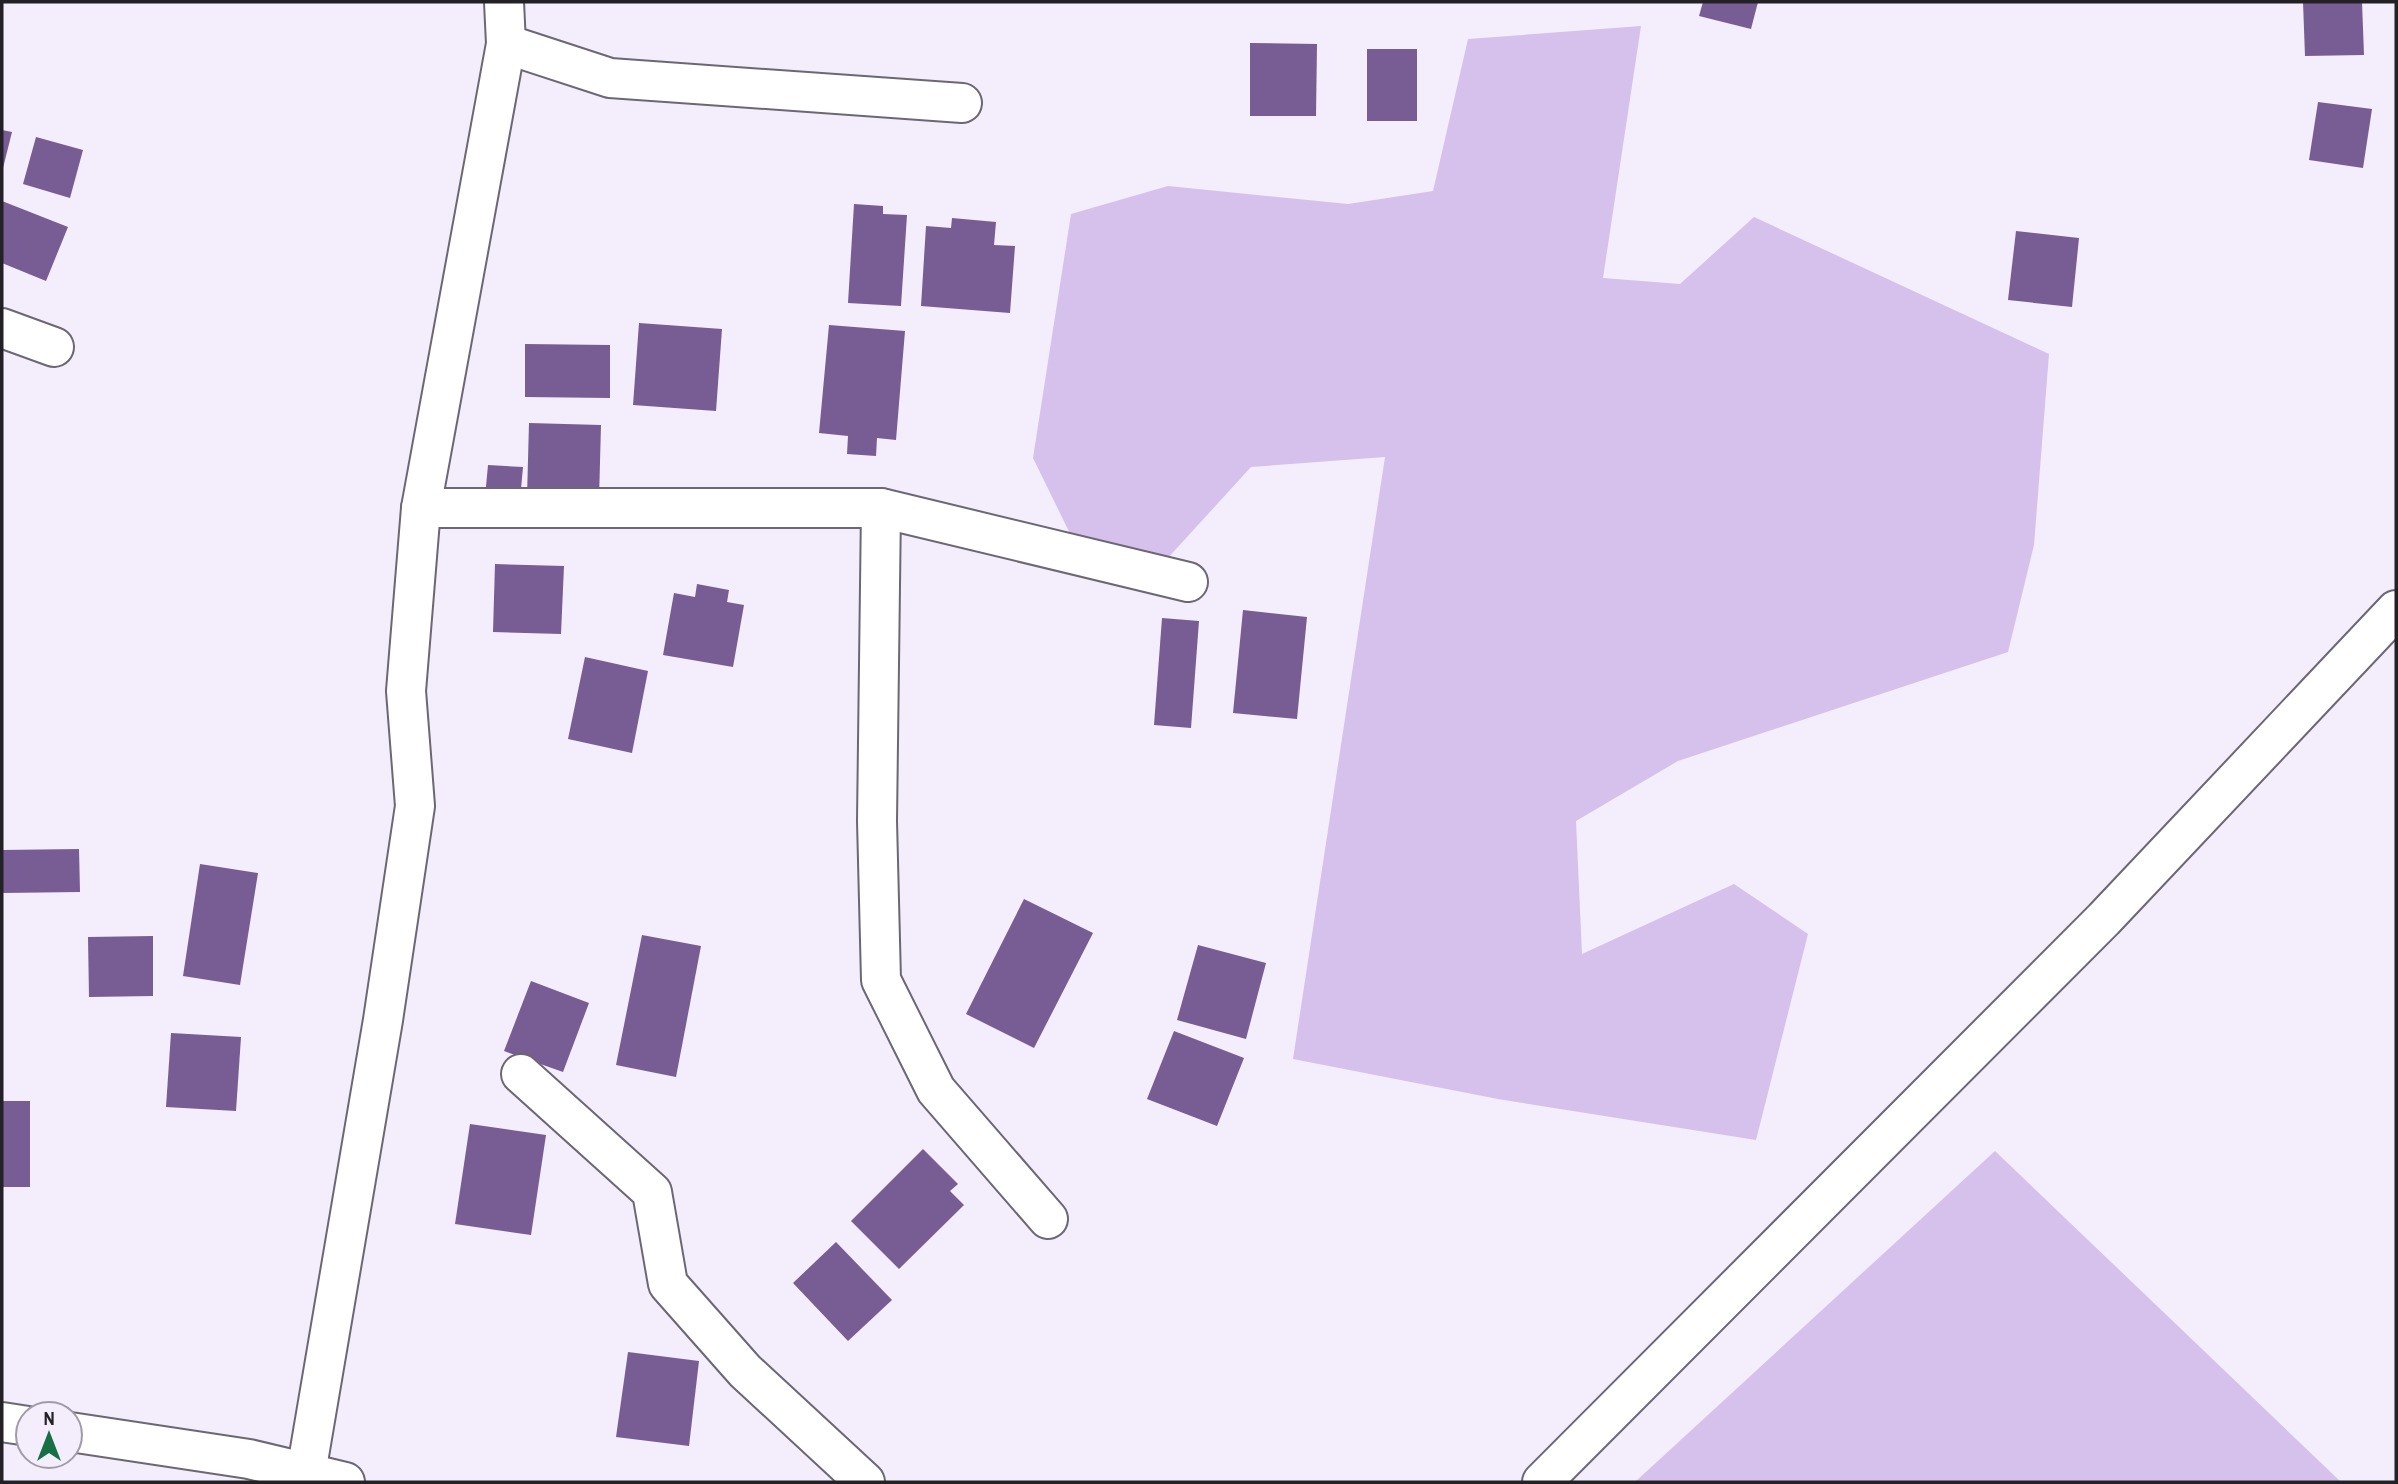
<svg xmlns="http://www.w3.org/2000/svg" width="2398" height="1484" font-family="'Archivo Narrow',sans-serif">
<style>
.green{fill:#d5c1ec}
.building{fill:#785c94}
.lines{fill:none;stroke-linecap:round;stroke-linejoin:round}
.minor-casing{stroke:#6c6773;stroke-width:42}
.minor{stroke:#fff;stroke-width:38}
</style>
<rect width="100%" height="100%" fill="#f4edfc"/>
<g class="green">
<path d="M1641,26L1603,278L1680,284L1754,217L2049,354L2034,545L2008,652L1678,761L1576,821L1582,954L1734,884L1808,934L1756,1140L1498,1099L1293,1059L1385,457L1251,467L1166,560L1081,556L1033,458L1071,214L1168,186L1348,204L1433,191L1468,39Z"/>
<path d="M1995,1151L2341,1482H1635Z"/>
</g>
<g class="building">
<path d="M1703,2H1758L1751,29L1699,16Z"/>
<path d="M2303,2H2362L2364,55L2305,56Z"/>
<path d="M1250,43L1317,44L1316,116H1250Z"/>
<rect x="1367" y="49" width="50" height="72"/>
<path d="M2318,102L2372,109L2363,168L2309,160Z"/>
<path d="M2,130L12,132L3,168H2Z"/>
<path d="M36,137L83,150L70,198L23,184Z"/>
<path d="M2,201L68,227L46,281L2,263Z"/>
<path d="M854,204L883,206V214L907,215L901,306L848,303Z"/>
<path d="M952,218L996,222L994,245L1015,246L1010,313L921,306L926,226L951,228Z"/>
<path d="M2016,231L2079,238L2072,307L2008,300Z"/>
<path d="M639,323L722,329L716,411L633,405Z"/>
<path d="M829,325L905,331L896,440L877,438L876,456L847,454L848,436L819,433Z"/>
<path d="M525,344L610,345V398L525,397Z"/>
<path d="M529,423L601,425L599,499L527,497Z"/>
<path d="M488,465L523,467L520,500L485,497Z"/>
<path d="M495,564L564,566L561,634L493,632Z"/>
<path d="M697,584L729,590L727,602L744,605L733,667L663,655L674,593L695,597Z"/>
<path d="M1243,610L1307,617L1297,719L1233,713Z"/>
<path d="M1162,618L1199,621L1191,728L1154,725Z"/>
<path d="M585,657L648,671L632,753L568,739Z"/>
<path d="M79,849L80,892L2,893V850Z"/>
<path d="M200,864L258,873L240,985L183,976Z"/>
<path d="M1024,899L1093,933L1034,1048L966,1014Z"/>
<path d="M642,935L701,946L676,1077L616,1065Z"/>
<path d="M153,936V996L89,997L88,937Z"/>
<path d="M1198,945L1266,963L1246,1039L1177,1020Z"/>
<path d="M531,981L589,1003L563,1072L504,1051Z"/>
<path d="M1174,1031L1244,1058L1217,1126L1147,1099Z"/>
<path d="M171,1033L241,1037L236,1111L166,1107Z"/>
<rect x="2" y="1101" width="28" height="86"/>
<path d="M470,1124L546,1135L531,1235L455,1224Z"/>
<path d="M923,1149L958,1184L950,1191L964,1205L899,1269L851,1221Z"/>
<path d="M836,1242L892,1300L848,1341L793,1283Z"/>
<path d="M628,1352L699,1361L689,1446L616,1437Z"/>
</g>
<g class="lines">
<g class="minor-casing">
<g id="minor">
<path d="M506,44L610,78L962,103"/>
<path d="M2,328L54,347"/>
<path d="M421,508H881L1188,582"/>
<path d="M881,508L877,821L881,980L936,1090L1048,1219"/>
<path d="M521,1074L652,1192L668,1284L745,1371L865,1482"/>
<path d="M2,1422L28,1426"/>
<path d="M70,1432L249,1459L345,1482"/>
<path d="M306,1473L383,1020L415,806L406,691L421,508L506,44L504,2"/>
<path d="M1542,1482L2104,919L2396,610"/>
</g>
</g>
<use href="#minor" class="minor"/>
</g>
<rect width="2398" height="1484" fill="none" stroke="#232126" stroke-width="7"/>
<g transform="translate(49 1435)"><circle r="33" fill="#f4edfc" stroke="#a09ba6" stroke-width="2"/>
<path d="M0-5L12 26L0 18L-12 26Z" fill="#167044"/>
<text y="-10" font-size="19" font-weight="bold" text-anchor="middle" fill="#232126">N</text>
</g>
</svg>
